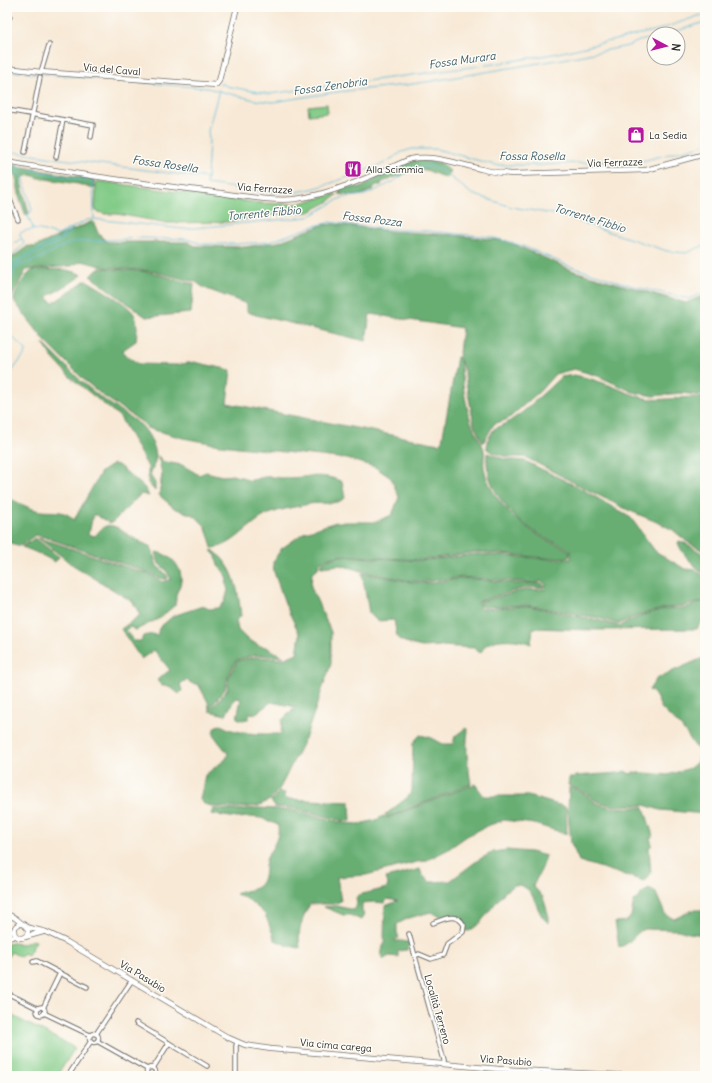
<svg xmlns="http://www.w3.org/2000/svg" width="712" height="1083" font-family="Delius,sans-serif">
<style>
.green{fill:#81ca86;stroke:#567a58}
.forest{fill:#68ae73;stroke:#4a6c4f}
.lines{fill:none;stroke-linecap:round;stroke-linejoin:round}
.stream{stroke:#5ab8d8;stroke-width:1}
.minor-casing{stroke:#736e67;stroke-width:5.5}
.tertiary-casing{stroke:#736e67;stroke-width:6}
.minor{stroke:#fff;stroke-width:3.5}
.tertiary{stroke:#fff;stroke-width:4.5}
.labels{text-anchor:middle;stroke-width:3;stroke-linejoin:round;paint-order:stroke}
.street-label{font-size:10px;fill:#2b2b2b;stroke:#fdfcf7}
.poi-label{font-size:10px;fill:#2b2b2b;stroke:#fdfcf7;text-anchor:start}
.water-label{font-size:11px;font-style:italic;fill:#3b5c68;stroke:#fdfcf7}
</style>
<rect width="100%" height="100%" fill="#fdfcf7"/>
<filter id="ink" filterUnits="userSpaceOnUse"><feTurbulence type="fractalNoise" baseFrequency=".025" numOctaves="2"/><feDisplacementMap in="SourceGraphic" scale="8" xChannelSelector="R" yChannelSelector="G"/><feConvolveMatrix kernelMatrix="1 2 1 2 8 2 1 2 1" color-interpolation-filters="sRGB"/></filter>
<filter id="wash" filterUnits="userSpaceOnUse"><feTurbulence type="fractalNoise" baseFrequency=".012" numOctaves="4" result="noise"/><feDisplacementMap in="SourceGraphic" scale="16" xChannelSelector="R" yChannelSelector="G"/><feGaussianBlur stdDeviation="0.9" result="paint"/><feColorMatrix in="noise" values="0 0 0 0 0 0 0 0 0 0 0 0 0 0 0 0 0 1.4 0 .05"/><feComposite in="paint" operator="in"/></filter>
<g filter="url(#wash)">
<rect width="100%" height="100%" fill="#f8e9d6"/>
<g class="green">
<path d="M327,104L328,113L309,115L308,106Z"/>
<path d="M98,181L260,203L297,204L335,194L337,195L328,202L309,212L270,215L227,222L168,223L117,214H105L96,211L95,208L96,185Z"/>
<path d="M32,940L36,941L28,955L24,953L21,957L11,952L7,958V944L12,943L24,944Z"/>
<path d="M7,1013L75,1048L57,1076H7Z"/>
</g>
<g class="forest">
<path d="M421,159L441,163L450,171L446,178L426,170L418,169L382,182L381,185H376L372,190L361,195L352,196L339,194L340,188L363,187L380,174L404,164Z"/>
<path d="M7,164L67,175L92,178L94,180L95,187L90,188L78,184L39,178L31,175L26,176L22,178L21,182L29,214L26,216L20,199L15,173L7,171Z"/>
<path d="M93,221L98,233L107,242H188L195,246L245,247L278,242L322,225L334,224L388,231L453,235L507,241L574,271L686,303L705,295V396L681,393L653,396L633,392L598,376L574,369L555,374L540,391L508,419L494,424L483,443L474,425L464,371L460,359C462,380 465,402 471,422C474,431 483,444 484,450C485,455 483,462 484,468C488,489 503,508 519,521C527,528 537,535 546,540C554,544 565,546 570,553L569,557L548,558L477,552L420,560L341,555L328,558L320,562L318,568L312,573L311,587L331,632V664L306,736L280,788L270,800L258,806L236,808L215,807L204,804L200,800L205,775L226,759L228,754C223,746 216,741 213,732L216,726L221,725C236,735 264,734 281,734L282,720L296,707L271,702L255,714L250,713L248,719L242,720L237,718L241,699L235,698L226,715L209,711L227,690L229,677L237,661L255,657L283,659L297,653L300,635L286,606L274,572L273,562L281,549L305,532L336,522H375L392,515L399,497L391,478L375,467L347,459L220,445L183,438L147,428L143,423L102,395L84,380L45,341L14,301C14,292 26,273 34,270C51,270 67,267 82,275L69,284L48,296V298L53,303L86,280C97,287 131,305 135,316C138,324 137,332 136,341L123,350L125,355L139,364L176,365L194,362L231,370L227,403L439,444L442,441L457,357H460L459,353L462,328L370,314L366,341L256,315L247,312V304L204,288L196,282L151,271L104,267L82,261L71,266L26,270L10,300L7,294V261L28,246L34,247Z"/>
<path d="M100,268L149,272L194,284L191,313L146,317L90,276Z"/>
<path d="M43,343L82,382L100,397L141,425C148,432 156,447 156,457C155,463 152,470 150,475L155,483V491L148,483V467L120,417L70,377L51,356Z"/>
<path d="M574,375C586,377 598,381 609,385C622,390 636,397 650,399C668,401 687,395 705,398V552L686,541L673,530L659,523L628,510L590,491L525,457H508L493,453L487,449V441L494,429L507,423L524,411L561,377Z"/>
<path d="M487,453L504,459L525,461L582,489L631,518L655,551L685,569L696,570L705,577V597L704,601L684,606L665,608L639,615L618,624L598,618L527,605L482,607L480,606V602L524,590L545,589L546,584L541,581L536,583L461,577L432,581H411L369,573L340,565L321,567L322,563L329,559L341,556L420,561L477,554L548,559H571V553C566,544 554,543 545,538C514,520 484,491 487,453Z"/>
<path d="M158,456L164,462L182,465L199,475L206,472L222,476L233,475C236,477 238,476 242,477C244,478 245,479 247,480C254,481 260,477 266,477C272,476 278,478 284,478C304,478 324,472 342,482L345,498C335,506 320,502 309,504C296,507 281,509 269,514C249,522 234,547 212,548L210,540L205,526L195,516L174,508L159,495L162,474Z"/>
<path d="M113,464L118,465L144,487L149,496L141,494L113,522L109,523L96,515H93L90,529L88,533L90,535L95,536C98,533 102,527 106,526C116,523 125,534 132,537C138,541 145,544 151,547L157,566L164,572L168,577L167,579C158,580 148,571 138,569L44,537L35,535L21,546L7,542V497C15,501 24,506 33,509C48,515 62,506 74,520L101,472Z"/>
<path d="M35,538L59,557L55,562C46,557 32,550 22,547Z"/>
<path d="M38,538L52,542L138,571L146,573L163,582L171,579L166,570L159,564L156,552C168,554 180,563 181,577C182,583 178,589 176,595C176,598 176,602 175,605L160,618L136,630L130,627L125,630L134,641H141L143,636L153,634L157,636L159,628L173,616L203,606L209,609L218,608L222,605L225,601L228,590L226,584L227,579L224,572L218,566L216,556L211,551L213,550C235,567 238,589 241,616L236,620L238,630L247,639L260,646L266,647L284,657L255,655L236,660L228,676L225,689L209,709L208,702L198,684H193L186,680L180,684L182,691L179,694L169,686H162L157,680L170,670L154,650L141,659L121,629L140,615L133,602L73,565Z"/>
<path d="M679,541C684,541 699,552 705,555V575C695,566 683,556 678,543Z"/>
<path d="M362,573L411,582L432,583L461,578L514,583L536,584L541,583L544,585V587L524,588L479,601V607L481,609L527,606L597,620L619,626L640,616L665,609L685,608L705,601V616L697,629L592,630L533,628L531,644C520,639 497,637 486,645C484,647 482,651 480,653L474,648L441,646L422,647L413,645L400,640L397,637L394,620L377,621L369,613Z"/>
<path d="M705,657V814L660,810L644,805L613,806L596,801L586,793L568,785L569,778H574L575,776L619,773L625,771L630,774L634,772L668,775L690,768L696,763L699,757L700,753C693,744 688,735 681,727C676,721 668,716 663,710C658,704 657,693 649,690L657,678Z"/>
<path d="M466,728L468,731C465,749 468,766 471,784L388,817L385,815L408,797L412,790L413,743L420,735L429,737L442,744H453L455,736Z"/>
<path d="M475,784L484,796H528L566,807L567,834L534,824L504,820L487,826L467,836L447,850L425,861L417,862L366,875L337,877L341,901L334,904H310C302,919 297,931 300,948L289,946L275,940L265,914L249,900L236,894C243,890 254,891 260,885C266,878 264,868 266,860C271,847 280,841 278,825L261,818L250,817L237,818L211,814L213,809L236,810L259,808L292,810L344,823L359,824L376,820L383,816L388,818Z"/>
<path d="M569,787L585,794L596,803L613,808L644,807L653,836L650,838L652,845L649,848L651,874L644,881L579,861L571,843L568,812Z"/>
<path d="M279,792L285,793L284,796L287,799L350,802L351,821H344L292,808L275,807L271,801Z"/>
<path d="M507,850L531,852L546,856L542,868L533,886L543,897L549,917V923C533,914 538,884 514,885C495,896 487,922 469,931H466C465,928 465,923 463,921C456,913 441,920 431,912L409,918L397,924V932L399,938L395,939V941C401,940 404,942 409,942L410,945L407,950L398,951V957L389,956L384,959L381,956L383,946L385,943L384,936L385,906L398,901L387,899L385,903L374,902L362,903V911L364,915L361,920L350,915H343L324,907L336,906L354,910L357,905L356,898L358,895L387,888L388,884L386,878L420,869L422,875L430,882L450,881L478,860L493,852Z"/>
<path d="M649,889L655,891L665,914L674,919L693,910H705V935L689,933L678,930L644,929C635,933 630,945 619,947L615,922L627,921L631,916L634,900L638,899L642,893Z"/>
</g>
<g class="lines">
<g class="stream">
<path d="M667,34L705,22"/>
<path d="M7,71L38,74"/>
<path d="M43,74L207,88L255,100L273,102L336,92L406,85L438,80L563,59L628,46L639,41L654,38"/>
<path d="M220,86L221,83L226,86L269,94L494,64L553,54L624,38L661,29L698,16L705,15"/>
<path d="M7,151L54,158L207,178L206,184C233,187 269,195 296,192C318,189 340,180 361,172"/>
<path d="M7,165L93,182L94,218"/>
<path d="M7,170L19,173L23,176L32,210L31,212L27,214L33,228"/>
<path d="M364,171L383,164L402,152L412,149H436L495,165H541L594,162L642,161L705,145"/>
<path d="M207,178L209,140L208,131L219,90"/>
<path d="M7,248L22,238L20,236V233C34,226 43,231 58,235L87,220L94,219L183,229L308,217L341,198L365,195L393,182L413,168L431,166L438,169L453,179L472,194L512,207L559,215L667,251L686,253L705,245"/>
<path d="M7,257C13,253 22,249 24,242L22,239"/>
<path d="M7,266L63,236L67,230"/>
<path d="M7,270L62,240L67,237L72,228"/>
<path d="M7,295L12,276L17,267L38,259L72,242L140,238L186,239L202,244H236L269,242L314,226L331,222L379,229L429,231L491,237L523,246L569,266L633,286L689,299L705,292"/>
<path d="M7,332L27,351L7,378"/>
</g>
</g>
</g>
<g filter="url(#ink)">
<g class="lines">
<g class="minor-casing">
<g id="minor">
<path d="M7,16L10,17"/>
<path d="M41,72L49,45"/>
<path d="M7,110L93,125L91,137"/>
<path d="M25,152L40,77"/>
<path d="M56,157L63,120"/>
<path d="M7,200H10L18,219"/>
<path d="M433,923C444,919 457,912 464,925L463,932L447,944L443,955L431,959L419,954L415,956L444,1060V1063"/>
<path d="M409,934L415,956"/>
<path d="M7,935L15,929"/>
<path d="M7,939L16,936"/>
<path d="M33,962L37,961L60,973L43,1008"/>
<path d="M60,973L87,987"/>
<path d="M7,993L37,1008"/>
<circle cx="41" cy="1011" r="4"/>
<path d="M44,1013L90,1035"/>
<path d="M136,1023L169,1043"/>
<circle cx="94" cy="1038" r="4.5"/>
<path d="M96,1034L132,980"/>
<path d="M97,1041L147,1069"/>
<circle cx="151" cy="1072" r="4.5"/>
<path d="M153,1068L169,1043L207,1066"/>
<path d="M577,1075L585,1076"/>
<path d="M68,1076L91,1041"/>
<path d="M236,1076V1046L237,1042"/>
<path d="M700,1076L705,1071"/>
</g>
</g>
<g class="tertiary-casing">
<g id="tertiary">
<path d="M7,68L41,72L216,85L219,81L237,7"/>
<path d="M7,162C73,174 139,183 205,191C232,194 269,202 296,199C333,194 376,174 410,159C434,154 458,164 481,169C491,172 502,173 512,174L646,170L705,154"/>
<path d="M7,914L15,918L24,925"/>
<circle cx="21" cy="931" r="7"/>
<path d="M26,927L46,932L67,942L229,1038L245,1045L271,1049L499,1069L638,1076"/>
<path d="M25,937L43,932"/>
</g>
</g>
<use href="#minor" class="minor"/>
<use href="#tertiary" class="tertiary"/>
</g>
</g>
<defs>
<g id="shop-square" transform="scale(0.9)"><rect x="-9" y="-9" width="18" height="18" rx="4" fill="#b5179e" stroke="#fdfcf7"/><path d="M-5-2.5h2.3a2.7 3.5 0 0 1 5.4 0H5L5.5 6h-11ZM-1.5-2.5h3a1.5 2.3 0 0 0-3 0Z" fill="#fff"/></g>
<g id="restaurant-square" transform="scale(0.9)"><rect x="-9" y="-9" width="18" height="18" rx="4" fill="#b5179e" stroke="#fdfcf7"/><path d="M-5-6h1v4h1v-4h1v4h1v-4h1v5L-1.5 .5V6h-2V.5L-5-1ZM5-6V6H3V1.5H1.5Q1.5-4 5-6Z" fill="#fff"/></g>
</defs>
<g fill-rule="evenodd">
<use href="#shop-square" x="636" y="135"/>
<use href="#restaurant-square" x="353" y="169"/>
</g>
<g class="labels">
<g class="street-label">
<text transform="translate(112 69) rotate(5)" y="4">Via del Caval</text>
<text transform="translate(615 162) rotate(-2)" y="4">Via Ferrazze</text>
<text transform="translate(265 188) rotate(4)" y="4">Via Ferrazze</text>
<text transform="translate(143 976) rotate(31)" y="4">Via Pasubio</text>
<text transform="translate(438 1009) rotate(74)" y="4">Località Terreno</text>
<text transform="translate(336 1045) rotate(5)" y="4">Via cima carega</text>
<text transform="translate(506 1060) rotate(4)" y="4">Via Pasubio</text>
</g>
<g class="poi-label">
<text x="649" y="139">La Sedia</text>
<text x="366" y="173">Alla Scimmia</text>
</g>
<g class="water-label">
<text transform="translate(462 60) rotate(-8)" y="4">Fossa Murara</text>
<text transform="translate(330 86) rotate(-8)" y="4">Fossa Zenobria</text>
<text x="532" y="160">Fossa Rosella</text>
<text transform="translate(165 164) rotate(8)" y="4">Fossa Rosella</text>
<text transform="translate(264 213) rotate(-5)" y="4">Torrente Fibbio</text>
<text transform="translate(590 218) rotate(17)" y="4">Torrente Fibbio</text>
<text transform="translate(372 219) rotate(7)" y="4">Fossa Pozza</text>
</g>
</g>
<rect width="712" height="1083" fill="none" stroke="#fdfcf7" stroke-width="24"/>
<g transform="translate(666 46) rotate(97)"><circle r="19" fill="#fdfcf7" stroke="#a9a8a5"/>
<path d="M0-3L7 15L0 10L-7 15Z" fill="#b5179e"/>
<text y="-6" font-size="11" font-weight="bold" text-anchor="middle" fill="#2b2b2b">N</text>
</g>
</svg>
